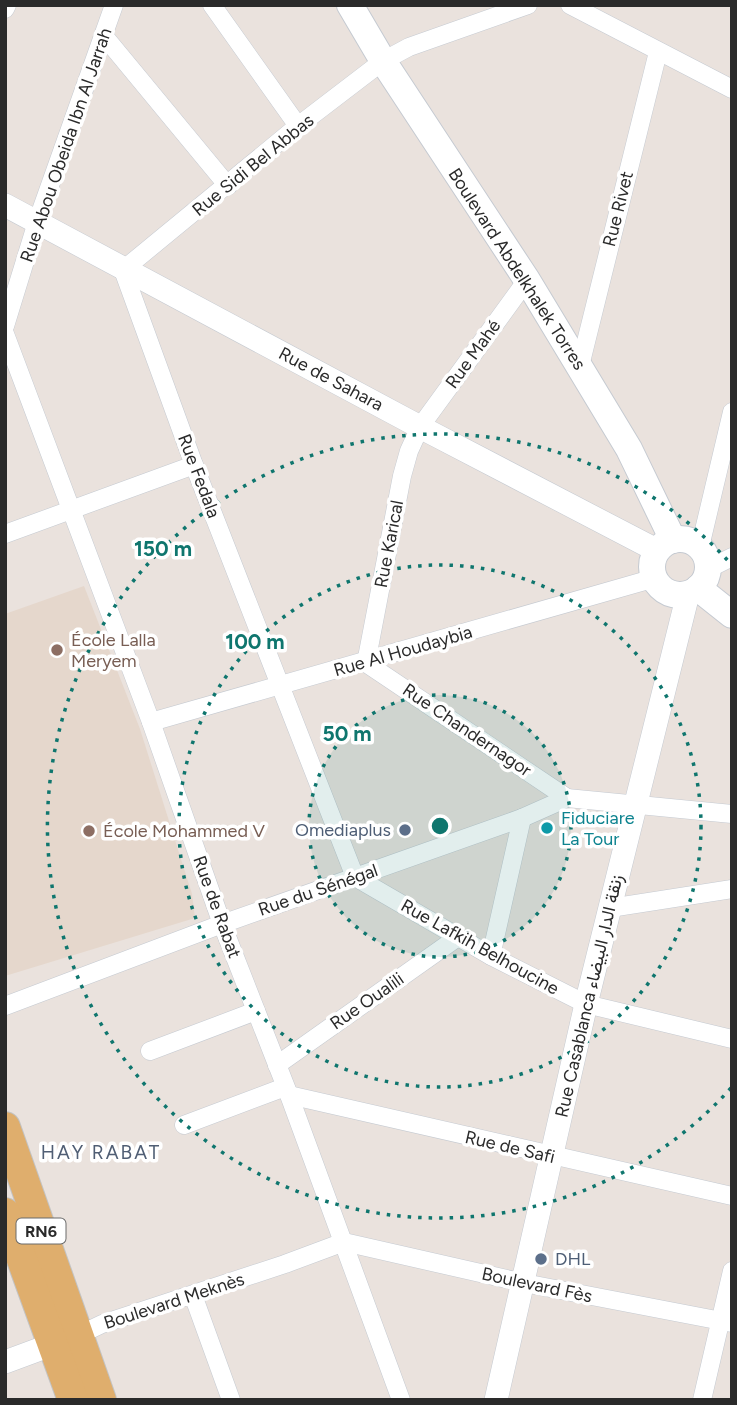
<svg xmlns="http://www.w3.org/2000/svg" width="737" height="1405" font-family="Figtree,Vazirmatn,sans-serif">
<style>
.education{fill:#e5d7cc}
.lines{fill:none;stroke-linecap:round;stroke-linejoin:round}
.minor-casing{stroke:#c5cad1;stroke-width:19}
.tertiary-casing{stroke:#c5cad1;stroke-width:24}
.secondary-casing{stroke:#c5cad1;stroke-width:28}
.primary-casing{stroke:#c3c3c3;stroke-width:32}
.minor{stroke:#fff;stroke-width:18}
.tertiary{stroke:#fff;stroke-width:23}
.secondary{stroke:#fff;stroke-width:26}
.primary{stroke:#dfae6d;stroke-width:30}
.ring{fill:none;stroke:#0f766e;stroke-width:3.5;stroke-dasharray:3.5 7}
.education-dot{fill:#8d6e63;stroke:#fff;stroke-width:2.5}
.culture-dot{fill:#0f9aa8;stroke:#fff;stroke-width:2.5}
.service-dot{fill:#5c6f8a;stroke:#fff;stroke-width:2.5}
.labels{text-anchor:middle;stroke-width:7;stroke-linejoin:round;paint-order:stroke}
.shield{fill:#fff;stroke:#6a6a6a;stroke-width:2}
.shield-label{font-size:16px;font-weight:bold;fill:#2a2a2a}
.street-label{font-size:18px;fill:#2a2a2a;stroke:#fff}
.education-label{font-size:18px;fill:#785e54;stroke:#fff;text-anchor:start}
.culture-label{font-size:18px;fill:#0d838f;stroke:#fff;text-anchor:start}
.service-label{font-size:18px;fill:#4e5e75;stroke:#fff;text-anchor:end}
.neighbourhood-label{font-size:19px;letter-spacing:2px;fill:#505e74;stroke:#fff}
.centre{fill:#0f766e;stroke:#fff;stroke-width:3.5}
.ring-label{font-size:21px;text-anchor:middle;font-weight:bold;fill:#0f766e;stroke:#fff;stroke-width:7;stroke-linejoin:round;paint-order:stroke}
</style>
<rect width="100%" height="100%" fill="#eae2dd"/>
<path class="education" d="M84,586L140,729L192,894L195,918L5,976V614Z"/>
<g class="lines">
<g class="minor-casing">
<g id="minor">
<path d="M212,5L298,126"/>
<path d="M528,5L409,47L383,61L298,126L123,270L194,465L355,877L491,956L586,1004L732,1039"/>
<path d="M570,5L732,89"/>
<path d="M5,9L7,5"/>
<path d="M104,36L228,186"/>
<path d="M527,280L420,427L409,451L402,476L366,663L567,798"/>
<path d="M5,326L37,222L114,5"/>
<path d="M5,334L151,722L222,924L289,1095L401,1400"/>
<path d="M580,366L658,52"/>
<path d="M5,534L194,465"/>
<path d="M700,547L732,412"/>
<path d="M708,569L732,557"/>
<path d="M151,722L655,578"/>
<path d="M610,908L732,889"/>
<path d="M491,956L522,818"/>
<path d="M5,1006L222,924L522,818L567,798L732,814"/>
<path d="M150,1051L256,1011"/>
<path d="M277,1065L458,937"/>
<path d="M289,1095L732,1196"/>
<path d="M184,1125L285,1087"/>
<path d="M193,1295L231,1400"/>
<path d="M77,1336L102,1324L285,1264L344,1242L524,1283L732,1323"/>
<path d="M702,1400L732,1271"/>
</g>
</g>
<g class="tertiary-casing">
<g id="tertiary">
<path d="M5,205L420,427L658,551"/>
<path d="M5,1362L67,1339"/>
<path d="M496,1400L586,1004L688,594"/>
</g>
</g>
<g class="secondary-casing">
<g id="secondary">
<path d="M350,5L383,61L527,280L629,449L673,540"/>
<circle cx="680" cy="567" r="28"/>
<path d="M698,588L732,615"/>
</g>
</g>
<g class="primary-casing">
<g id="primary">
<path d="M5,1127L101,1400"/>
<path d="M5,1213L73,1400"/>
</g>
</g>
<use href="#minor" class="minor"/>
<use href="#tertiary" class="tertiary"/>
<use href="#secondary" class="secondary"/>
<use href="#primary" class="primary"/>
</g>
<circle cx="440" cy="826" r="131" fill="#0f766e" fill-opacity=".12"/>
<g class="ring">
<circle cx="440" cy="826" r="131"/>
<circle cx="440" cy="826" r="261"/>
<path d="M731 1088A392 392 0 1 1 731 564"/>
</g>
<g class="education-dot">
<circle cx="57" cy="650" r="7"/>
<circle cx="89" cy="831" r="7"/>
</g>
<circle class="culture-dot" cx="547" cy="828" r="7"/>
<g class="service-dot">
<circle cx="405" cy="830" r="7"/>
<circle cx="541" cy="1259" r="7"/>
</g>
<g class="labels">
<rect class="shield" x="16.5" y="1218.5" width="49" height="25" rx="5"/>
<g class="shield-label">
<text x="41" y="1237">RN6</text>
</g>
<g class="street-label">
<text transform="translate(66 145) rotate(-71)" y="6">Rue Abou Obeida Ibn Al Jarrah</text>
<text transform="translate(253 165) rotate(-39)" y="6">Rue Sidi Bel Abbas</text>
<text transform="translate(618 209) rotate(-76)" y="6">Rue Rivet</text>
<text transform="translate(517 269) rotate(57)" y="6">Boulevard Abdelkhalek Torres</text>
<text transform="translate(473 354) rotate(-54)" y="6">Rue Mahé</text>
<text transform="translate(331 379) rotate(28)" y="6">Rue de Sahara</text>
<text transform="translate(199 476) rotate(69)" y="6">Rue Fedala</text>
<text transform="translate(389 544) rotate(-79)" y="6">Rue Karical</text>
<text transform="translate(403 651) rotate(-16)" y="6">Rue Al Houdaybia</text>
<text transform="translate(467 730) rotate(34)" y="6">Rue Chandernagor</text>
<text transform="translate(318 890) rotate(-19)" y="6">Rue du Sénégal</text>
<text transform="translate(217 907) rotate(70)" y="6">Rue de Rabat</text>
<text transform="translate(480 947) rotate(29)" y="6">Rue Lafkih Belhoucine</text>
<text transform="translate(589 996) rotate(-77)" y="6">Rue Casablanca زنقة الدار البيضاء</text>
<text transform="translate(367 1001) rotate(-35)" y="6">Rue Oualili</text>
<text transform="translate(510 1147) rotate(13)" y="6">Rue de Safi</text>
<text transform="translate(537 1285) rotate(12)" y="6">Boulevard Fès</text>
<text transform="translate(174 1301) rotate(-18)" y="6">Boulevard Meknès</text>
</g>
<g class="education-label">
<text x="71" y="646">École Lalla<tspan x="71" dy="21">Meryem</tspan></text>
<text x="103" y="837">École Mohammed V</text>
</g>
<g class="culture-label">
<text x="561" y="824">Fiduciare<tspan x="561" dy="21">La Tour</tspan></text>
</g>
<g class="service-label">
<text x="391" y="836">Omediaplus</text>
<text x="555" y="1265" text-anchor="start">DHL</text>
</g>
<g class="neighbourhood-label">
<text x="101" y="1159">HAY RABAT</text>
</g>
</g>
<circle cx="440" cy="826" r="10" class="centre"/>
<g class="ring-label">
<text x="163" y="556">150 m</text>
<text x="255" y="649">100 m</text>
<text x="347" y="741">50 m</text>
</g>
<rect width="737" height="1405" fill="none" stroke="#2a2a2a" stroke-width="14"/>
</svg>
